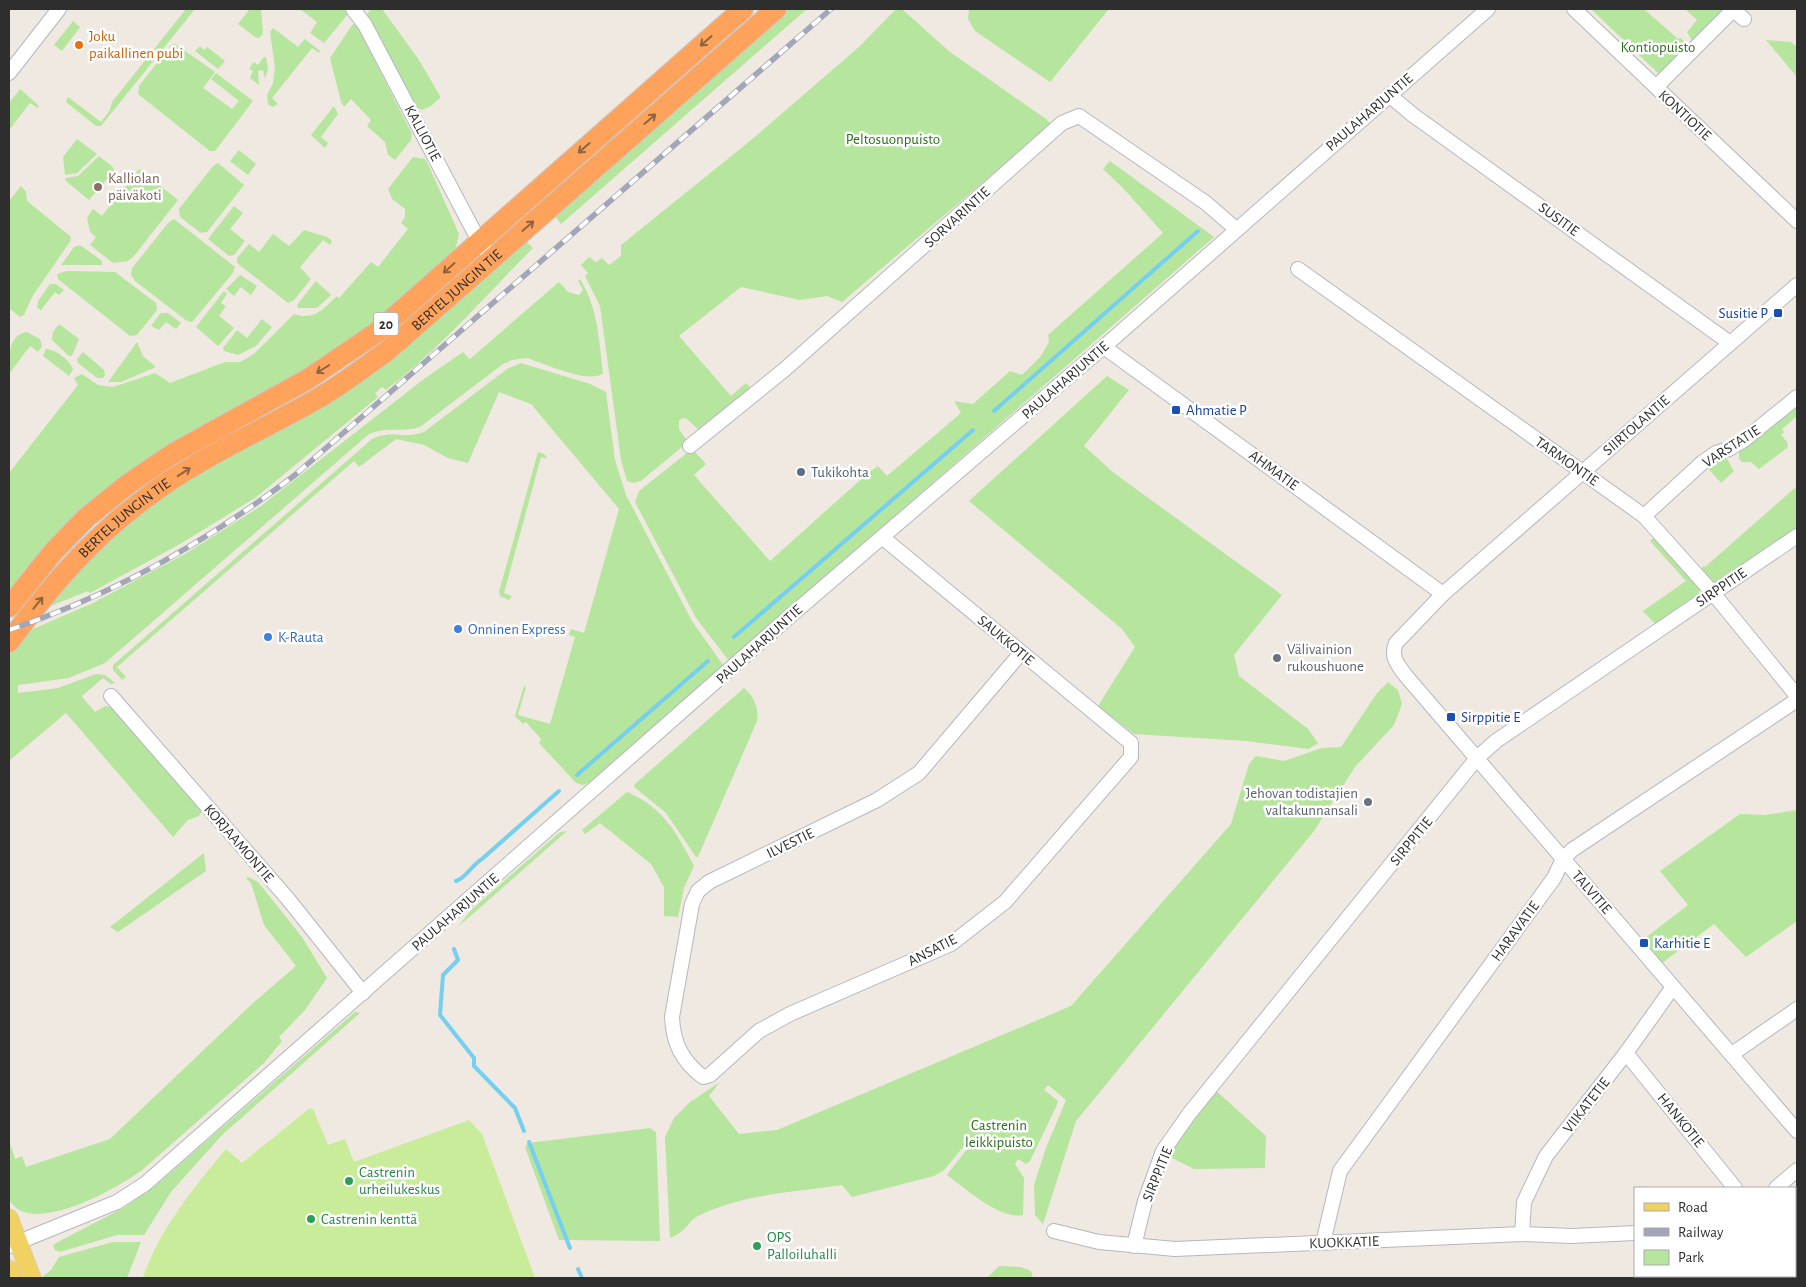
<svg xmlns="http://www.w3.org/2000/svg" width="1806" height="1287" font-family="'Alegreya Sans',sans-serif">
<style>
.green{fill:#b6e59e}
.pitch{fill:#c9ec9a}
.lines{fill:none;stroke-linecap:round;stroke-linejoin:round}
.stream{stroke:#75cff0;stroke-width:4}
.minor-casing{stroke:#b4b7c1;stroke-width:16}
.major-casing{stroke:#c9c9c9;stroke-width:19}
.highway-casing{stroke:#c9c9c9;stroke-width:22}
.minor{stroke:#fff;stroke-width:14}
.major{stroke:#f2d163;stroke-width:18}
.highway{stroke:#ffa35c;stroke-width:20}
.rail-casing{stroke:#a3a6b8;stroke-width:5.5}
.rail{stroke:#fff;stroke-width:4;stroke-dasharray:11;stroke-linecap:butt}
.oneway{stroke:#8c6343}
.food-dot{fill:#e8710a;stroke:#fff;stroke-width:2}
.education-dot{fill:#8d6e63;stroke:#fff;stroke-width:2}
.transit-dot{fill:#1a4fb4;stroke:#fff;stroke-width:2}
.service-dot{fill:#5c6f8a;stroke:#fff;stroke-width:2}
.shop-dot{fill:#3f7fe0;stroke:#fff;stroke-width:2}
.worship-dot{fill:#6b7280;stroke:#fff;stroke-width:2}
.leisure-dot{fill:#2e9e5b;stroke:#fff;stroke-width:2}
.labels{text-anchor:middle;stroke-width:5;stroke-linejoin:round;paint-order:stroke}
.shield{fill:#fff;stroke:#6d6d6d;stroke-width:1}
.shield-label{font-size:14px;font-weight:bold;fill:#2e2e2e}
.food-label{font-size:15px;fill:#c56008;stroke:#fff;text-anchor:start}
.park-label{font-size:15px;fill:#2c6e1b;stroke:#fff}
.street-label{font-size:15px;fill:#2e2e2e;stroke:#fff}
.education-label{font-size:15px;fill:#785e54;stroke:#fff;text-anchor:start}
.transit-label{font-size:15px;fill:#164399;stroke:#fff;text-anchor:start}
.service-label{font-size:15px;fill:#4e5e75;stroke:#fff;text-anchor:start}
.shop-label{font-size:15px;fill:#366cbe;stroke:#fff;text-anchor:start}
.worship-label{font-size:15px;fill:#5b616d;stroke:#fff;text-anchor:start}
.leisure-label{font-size:15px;fill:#27864d;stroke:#fff;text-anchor:start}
</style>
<rect width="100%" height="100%" fill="#efe9e1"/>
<g class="green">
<path d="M186,9H195L101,126H96L66,102L68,97L101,122L110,110L112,102Z"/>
<path d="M250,9H261L263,34L259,38L255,37L238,24Z"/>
<path d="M300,9H347L348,14L324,43L310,33L317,22Z"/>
<path d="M371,9H382L419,60L440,96V98L431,106L422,110L416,107L371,21L367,14Z"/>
<path d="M789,9H807L561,224L555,216Z"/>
<path d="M896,9H902L950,52L1046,119L1050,123L1048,127L842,302L827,296L800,300L741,287L679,336L731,396L746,383L751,388L700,431L687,419L682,418L679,421V429L688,442L641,481L633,483L627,481L621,460L600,306L585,276L588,273L581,265L589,257L596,262L602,258L609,265L621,256V245L750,141L860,46Z"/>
<path d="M969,9H1109L1050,82L975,31L968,19Z"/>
<path d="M1591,9H1644L1678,39L1681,38L1685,43V49L1659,74Z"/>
<path d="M1685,9H1728L1694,44L1687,32L1697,20Z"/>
<path d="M73,21L80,27L62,51L54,45Z"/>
<path d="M353,24H356L412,134L411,140L395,160L388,155L385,142L367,126L371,120L351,99L344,107L341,102L330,58Z"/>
<path d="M273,28L298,47L305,39L320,51L319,53L312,48L272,98L278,104L272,107L268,104L267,95L273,83L275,67L270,32Z"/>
<path d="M1766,40L1791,42L1797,47V77Z"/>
<path d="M175,44L215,72L203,88L232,109L239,101L211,79L216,73L253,101L215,151H210L138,94L139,86L171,45Z"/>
<path d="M200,46L204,50L207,47L225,61L218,69L195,51Z"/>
<path d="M264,57H266L268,69L265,79L263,70L258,71L259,85L250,78L253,71L249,69L254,62L258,65Z"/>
<path d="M20,89L39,106L38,108L30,103L9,130V103Z"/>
<path d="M334,106L338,114L321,137L328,143L325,148L311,135Z"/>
<path d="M77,139L97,154L77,173L65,175L63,157Z"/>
<path d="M239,150L256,164L248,175L230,161Z"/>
<path d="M99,156L113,167L114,171L89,200L66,181L65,178L78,176Z"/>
<path d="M413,157L425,159L428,164L459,234L456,247L435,272L340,350L168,449L9,596V473L78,385L74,378L82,374L98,385L113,387L155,373L170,383L225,362H240L254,354L294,314C314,321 323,309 337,296L339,298L371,262L378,267L408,229L401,223L405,217V209L392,199L388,189Z"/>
<path d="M1110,161L1214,237L729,661L696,618L635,502L639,491L687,453L695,452L706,464L694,475L770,561L867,474L878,466L887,476L961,413L954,401L973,404L1010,371L1022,375L1041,356L1049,342L1048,335L1163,233L1124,189L1103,169Z"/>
<path d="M218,163L244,185L207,232L201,233L180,217L179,209L213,166Z"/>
<path d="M139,169L178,200L134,256L128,261L113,263L90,245L96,237L90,232L87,218L93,209L102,216Z"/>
<path d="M21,186L26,192L27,201L70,236L71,240L32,297L24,315L20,317L9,308V201Z"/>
<path d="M234,206L243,213L230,229L245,241L234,255L229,256L208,239Z"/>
<path d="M174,219L235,267L233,273L192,322L187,321L135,281L131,275L132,268L169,222Z"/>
<path d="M304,230L327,237L332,241L330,245L323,240L300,267L311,279L294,300L288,303L237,263V258L249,244L259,252L273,234L289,246Z"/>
<path d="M526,241L533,248C484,297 440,349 386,390L382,387L375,393L378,397L255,498L180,544L90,593L88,591L43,609L98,548L153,502L197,474L321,405Z"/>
<path d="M80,245L102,261V265H61L74,247Z"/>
<path d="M67,271L115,272L156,303L157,310L137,335L130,336L58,279L57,274Z"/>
<path d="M240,275L257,286L251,295L241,287L234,296L226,289Z"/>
<path d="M580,279C598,308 599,340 603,373C591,385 543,363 527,358L512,360L503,364L420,427C402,433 388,426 369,434L105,663L69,678L18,685V693L58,688L96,674L105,675L115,683L111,684L103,678L82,696L83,698L95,712L105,706L112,707L202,811L199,816L188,820L173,837L66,713L9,761V656L26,632L93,603L185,554L261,506L424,379L463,352L470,359L559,282L568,292L579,295L583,290L578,281Z"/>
<path d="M316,281L331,295L317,308H298L297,305Z"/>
<path d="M50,284H56L64,290L59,295L55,292L41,310L37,308L38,301Z"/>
<path d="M224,291L227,294L221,303L226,306L219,316L234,328L218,346L196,327Z"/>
<path d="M164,313H168L181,323L176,329L166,322L159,330L151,326L160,314Z"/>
<path d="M262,319L272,327L256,346L238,355L224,351L223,348L237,330L247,338Z"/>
<path d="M59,324L79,339L72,356H69L52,340L53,332Z"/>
<path d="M27,332L40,339L42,346L38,352L30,346L9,374C9,359 7,335 27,332Z"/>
<path d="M137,342L143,356L156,367L121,382H108Z"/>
<path d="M46,349C55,349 71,361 73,370L69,376L43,356Z"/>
<path d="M83,352L104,370L105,375L103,378H97L78,363L77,359Z"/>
<path d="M521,363L590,384L606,392L615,460L626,495L692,621L723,665L592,782L583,785L576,783L539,743L541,739L526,722L523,724L515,716L524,686L526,687L518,715L550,724L575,637L569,635L571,629L584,633L619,509L531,404L499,392L468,463L448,458L424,445L396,439L359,467L354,461L117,667L126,677L122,680L113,670V665L372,439C391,429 404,440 424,432L507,369Z"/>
<path d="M1107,376L1129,390L1084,446L1114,473L1282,595L1234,655L1239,676L1308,729L1318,743L1309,749L1246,741L1134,734L1098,706L1135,647L1122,629L969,501Z"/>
<path d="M1797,402V416L1782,429L1784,432L1781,435L1788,443L1787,448L1759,469L1751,462H1742L1739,459V450Z"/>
<path d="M538,452L544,454L548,459L541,457L504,593L512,596L509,600L500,596L499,592Z"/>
<path d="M1723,456L1727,459L1734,471L1721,483L1706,466Z"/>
<path d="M1797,486V531L1718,583L1712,582L1700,572L1703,566L1705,567Z"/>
<path d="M1655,537L1700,588L1697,598L1657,626L1643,611L1686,581L1650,541Z"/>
<path d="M1388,682L1398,690L1402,704L1394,725L1355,767L1314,831L1076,1121L1043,1224L1035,1215L1034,1185L1046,1148L1066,1100L1048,1085L1044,1090L1058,1101L1056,1107L1030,1161L1026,1164L1018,1159L1015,1164L1024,1178L1023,1215C1000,1220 965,1188 947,1175L967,1149L964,1146L944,1170L934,1176L852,1197L842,1185C795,1192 744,1194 700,1215C688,1220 687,1232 670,1238L665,1137L674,1118L690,1102L720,1082L709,1096L739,1134L777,1130L1071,1006L1231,824L1249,764L1256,756L1284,761L1322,748L1341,747L1377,693Z"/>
<path d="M744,688C754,696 759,709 757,721L698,857H696L666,813L634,787L635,784Z"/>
<path d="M627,792C663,807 677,833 694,866L684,888L678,917L664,916V887L651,864L600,823L585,834L582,830Z"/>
<path d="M1797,810V921L1746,957L1714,924L1662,963L1644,939L1688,905L1660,871L1740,814L1765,815Z"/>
<path d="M567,831L458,927L471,910L560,832Z"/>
<path d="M204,853L206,871L118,932L110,927Z"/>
<path d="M249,877L258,882L302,937L327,978L305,1010L279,1037L282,1041L264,1063L141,1171C117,1188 32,1237 10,1201C6,1195 9,1151 9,1140L15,1159L22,1156L26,1167L110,1139L252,1004L296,966L264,925L251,883L246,878Z"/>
<path d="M355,1012L360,1013L222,1135L171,1192L144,1235H117L60,1252L55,1250L53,1245L58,1242L125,1207L156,1185Z"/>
<path d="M1214,1089L1266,1136L1265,1168L1194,1169L1168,1156Z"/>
<path d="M650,1128L656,1132L660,1241L559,1240L525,1147L528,1143Z"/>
<path d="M113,1242H141L127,1278H41L51,1270L59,1257Z"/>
<path d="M999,1266L1021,1267L1031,1271L1033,1278H987Z"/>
</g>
<path class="pitch" d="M310,1108L314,1111L328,1145L345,1139L354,1162L469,1120L482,1134L535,1278H143C159,1229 194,1188 226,1149L242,1163Z"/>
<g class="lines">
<g class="stream">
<path d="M994,411L1198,231"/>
<path d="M734,637L973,430"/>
<path d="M577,775L708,661"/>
<path d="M456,881C465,879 472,865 482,859L559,791"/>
<path d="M454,949L458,960L443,975L440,1015L474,1058V1066L515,1108L524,1131"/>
<path d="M529,1142L570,1248"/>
<path d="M578,1269L582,1278"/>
</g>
<g class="minor-casing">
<g id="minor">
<path d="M353,9L365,25L479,241L492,259"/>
<path d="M1574,9L1797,221"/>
<path d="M9,73L59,9"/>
<path d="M1656,87L1733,10L1744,19"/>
<path d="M1389,95L1413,115L1730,343"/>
<path d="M1298,269L1644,516L1713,593L1797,696"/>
<path d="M1797,285L1443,594L1396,643C1390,657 1398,665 1406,676L1797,1131"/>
<path d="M1104,347L1443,594"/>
<path d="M690,446L784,370L1062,123L1079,116L1206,203L1236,229"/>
<path d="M1644,516L1703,462L1716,453L1729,449L1744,440L1797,397"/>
<path d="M882,537L1131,743V757L1005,902L951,944L790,1014L759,1031L710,1075L703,1077C682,1061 673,1043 672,1017L692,904L698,891L709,882L877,800L919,773L1021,653"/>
<path d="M111,696L288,899L363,993"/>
<path d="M1626,1053L1735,1188"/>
<path d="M1732,1054L1797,1009"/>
<path d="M1776,1188L1797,1170"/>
<path d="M1054,1231L1099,1242L1175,1249L1522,1234L1572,1236L1635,1233"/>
<path d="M1522,1234L1524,1202L1546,1156L1626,1053L1673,987"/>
<path d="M1323,1243L1340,1171L1554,878L1563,859L1572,850L1797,700"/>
<path d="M9,1246L117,1202L145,1184L789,617L1115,337L1488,9"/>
<path d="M1134,1246L1145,1201L1163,1151L1189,1114L1477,758L1496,741L1797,536"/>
</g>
</g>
<g class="major-casing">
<g id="major">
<path d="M9,1218L32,1278"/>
<path d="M9,1269L12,1278"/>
</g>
</g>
<g class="highway-casing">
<g id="highway">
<path d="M9,607L54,551L86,518L128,484L174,453L308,379L376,333L743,9"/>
<path id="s1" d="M9,642C49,588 92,537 147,497C198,458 259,432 315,400C340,386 363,368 387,351L776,9"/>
</g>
</g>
<use href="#minor" class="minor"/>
<use href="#major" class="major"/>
<use href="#highway" class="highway"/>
<g class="rail-casing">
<path id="rail" d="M9,630C113,595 208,541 295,475L831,9"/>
</g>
<use href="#rail" class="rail"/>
</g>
<defs><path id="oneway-shaft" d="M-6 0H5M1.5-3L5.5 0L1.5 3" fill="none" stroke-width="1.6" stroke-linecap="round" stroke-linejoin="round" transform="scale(1.25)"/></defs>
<g class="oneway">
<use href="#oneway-shaft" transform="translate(706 41) rotate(139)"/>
<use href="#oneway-shaft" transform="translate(650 119) rotate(-41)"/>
<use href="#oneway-shaft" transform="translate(584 148) rotate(139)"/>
<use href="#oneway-shaft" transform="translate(528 226) rotate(-41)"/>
<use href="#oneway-shaft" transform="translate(449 268) rotate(138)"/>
<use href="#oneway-shaft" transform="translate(323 369) rotate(148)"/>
<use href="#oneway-shaft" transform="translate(184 472) rotate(-33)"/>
<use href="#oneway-shaft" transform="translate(38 603) rotate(-51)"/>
</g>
<circle class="food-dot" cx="79" cy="45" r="5"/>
<circle class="education-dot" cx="98" cy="187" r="5"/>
<g class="transit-dot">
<rect x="1773" y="308" width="10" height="10" rx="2.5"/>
<rect x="1171" y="405" width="10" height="10" rx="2.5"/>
<rect x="1446" y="712" width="10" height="10" rx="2.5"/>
<rect x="1639" y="938" width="10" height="10" rx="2.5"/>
</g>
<circle class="service-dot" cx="801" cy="472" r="5"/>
<g class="shop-dot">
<circle cx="458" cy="629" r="5"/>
<circle cx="268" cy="637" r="5"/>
</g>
<g class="worship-dot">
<circle cx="1277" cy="658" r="5"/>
<circle cx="1368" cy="802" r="5"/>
</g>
<g class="leisure-dot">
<circle cx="349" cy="1181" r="5"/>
<circle cx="311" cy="1219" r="5"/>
<circle cx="757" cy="1246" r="5"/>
</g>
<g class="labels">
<rect class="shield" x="373.5" y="312.5" width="25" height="23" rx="4"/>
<g class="shield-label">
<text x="386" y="329">20</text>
</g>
<g class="food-label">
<text x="89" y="41">Joku<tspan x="89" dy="17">paikallinen pubi</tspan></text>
</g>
<g class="park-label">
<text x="1658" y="52">Kontiopuisto</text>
<text x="893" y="144">Peltosuonpuisto</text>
<text x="999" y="1130">Castrenin<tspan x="999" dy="17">leikkipuisto</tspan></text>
</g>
<g class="street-label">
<text transform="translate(1369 112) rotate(-41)" y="5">PAULAHARJUNTIE</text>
<text transform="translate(1685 115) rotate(43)" y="5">KONTIOTIE</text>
<text transform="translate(423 133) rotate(62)" y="5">KALLIOTIE</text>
<text transform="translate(957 217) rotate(-42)" y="5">SORVARINTIE</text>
<text transform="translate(1559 219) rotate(36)" y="5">SUSITIE</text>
<text dy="5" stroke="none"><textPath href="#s1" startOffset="575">BERTEL JUNGIN TIE</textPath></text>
<text transform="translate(1065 380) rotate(-41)" y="5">PAULAHARJUNTIE</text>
<text transform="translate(1636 425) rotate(-41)" y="5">SIIRTOLANTIE</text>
<text transform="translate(1731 446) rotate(-33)" y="5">VARSTATIE</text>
<text transform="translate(1567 461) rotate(35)" y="5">TARMONTIE</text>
<text transform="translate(1274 470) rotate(36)" y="5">AHMATIE</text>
<text dy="5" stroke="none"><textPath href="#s1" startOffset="170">BERTEL JUNGIN TIE</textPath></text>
<text transform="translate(1721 587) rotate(-34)" y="5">SIRPPITIE</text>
<text transform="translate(1006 640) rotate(40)" y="5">SAUKKOTIE</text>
<text transform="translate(759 644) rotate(-42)" y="5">PAULAHARJUNTIE</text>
<text transform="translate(1411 841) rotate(-51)" y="5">SIRPPITIE</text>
<text transform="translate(239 843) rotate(49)" y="5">KORJAAMONTIE</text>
<text transform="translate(790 843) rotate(-26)" y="5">ILVESTIE</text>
<text transform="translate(1592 892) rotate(49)" y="5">TALVITIE</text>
<text transform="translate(455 912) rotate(-41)" y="5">PAULAHARJUNTIE</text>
<text transform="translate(1515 931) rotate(-54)" y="5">HARAVATIE</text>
<text transform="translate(932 950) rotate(-27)" y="5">ANSATIE</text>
<text transform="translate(1586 1105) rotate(-52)" y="5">VIIKATETIE</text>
<text transform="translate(1681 1120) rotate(51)" y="5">HANKOTIE</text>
<text transform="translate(1157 1174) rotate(-68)" y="5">SIRPPITIE</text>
<text transform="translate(1344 1242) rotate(-2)" y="5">KUOKKATIE</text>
</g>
<g class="education-label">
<text x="108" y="183">Kalliolan<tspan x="108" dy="17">päiväkoti</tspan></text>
</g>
<g class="transit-label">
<text x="1768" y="318" text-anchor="end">Susitie P</text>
<text x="1186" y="415">Ahmatie P</text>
<text x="1461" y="722">Sirppitie E</text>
<text x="1654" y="948">Karhitie E</text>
</g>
<g class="service-label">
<text x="811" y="477">Tukikohta</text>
</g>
<g class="shop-label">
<text x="468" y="634">Onninen Express</text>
<text x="278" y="642">K-Rauta</text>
</g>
<g class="worship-label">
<text x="1287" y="654">Välivainion<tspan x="1287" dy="17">rukoushuone</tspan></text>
<text x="1358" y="798" text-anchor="end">Jehovan todistajien<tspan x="1358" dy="17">valtakunnansali</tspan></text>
</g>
<g class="leisure-label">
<text x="359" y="1177">Castrenin<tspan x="359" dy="17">urheilukeskus</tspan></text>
<text x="321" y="1224">Castrenin kenttä</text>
<text x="767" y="1242">OPS<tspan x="767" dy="17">Palloiluhalli</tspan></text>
</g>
</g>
<rect width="1806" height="1287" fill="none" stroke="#2e2e2e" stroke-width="20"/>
<rect x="1634" y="1187" width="162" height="90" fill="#ffffff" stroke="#ababab"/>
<rect x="1644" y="1203" width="25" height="8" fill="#f2d163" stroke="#ababab"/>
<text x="1678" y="1212" font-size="15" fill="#2e2e2e">Road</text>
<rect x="1644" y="1228" width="25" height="8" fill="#a3a6b8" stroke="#ababab"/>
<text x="1678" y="1237" font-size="15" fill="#2e2e2e">Railway</text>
<rect x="1644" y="1250" width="25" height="15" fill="#b6e59e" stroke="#ababab"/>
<text x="1678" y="1262" font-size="15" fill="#2e2e2e">Park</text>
</svg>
